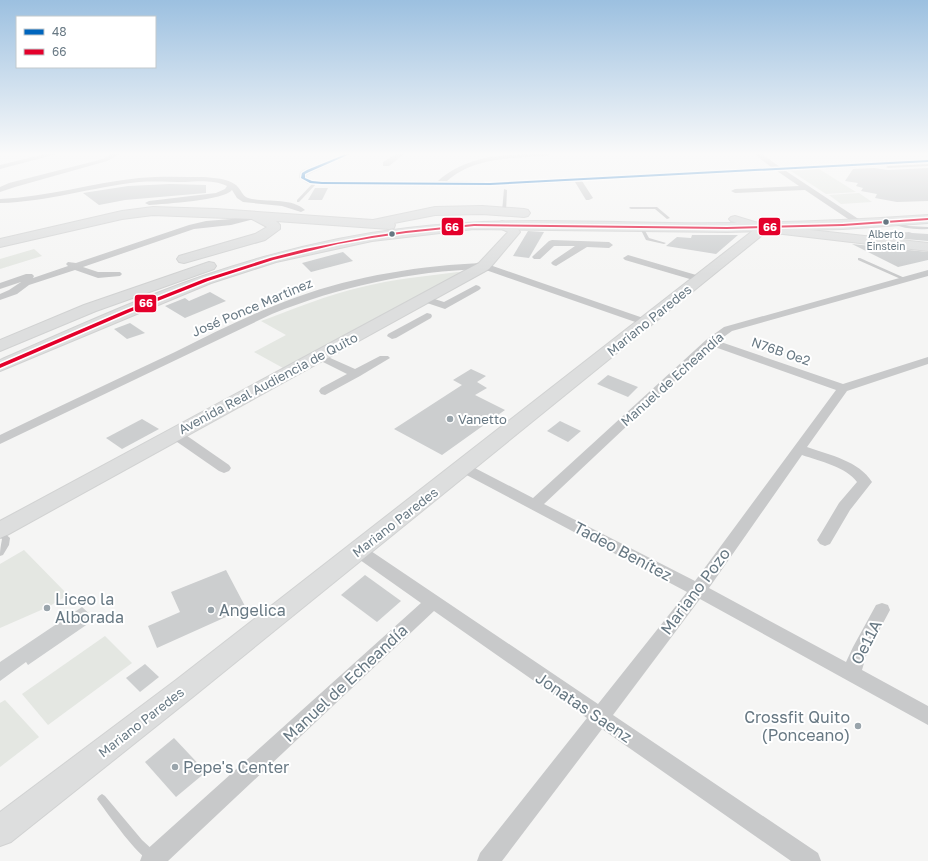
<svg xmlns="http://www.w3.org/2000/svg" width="928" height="861" font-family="'Golos Text',sans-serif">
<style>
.green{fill:#e4e7e2}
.building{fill:#cccecf}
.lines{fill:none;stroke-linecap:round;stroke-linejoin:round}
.secondary-casing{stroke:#d1d2d2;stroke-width:2}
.primary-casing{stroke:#d1d2d2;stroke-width:2}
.lane{fill:#c8c9ca;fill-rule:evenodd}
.street{fill:#c8c9ca;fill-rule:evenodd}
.secondary{fill:#dddede;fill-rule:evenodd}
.primary{fill:#dddede;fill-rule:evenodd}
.bus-1-casing{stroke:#fff;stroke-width:3}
.bus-2-casing{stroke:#fff;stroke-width:3}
.bus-1{fill:#0065bd;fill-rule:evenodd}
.bus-2{fill:#e4002b;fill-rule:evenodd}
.bus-dot{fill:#677883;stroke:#fff;stroke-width:1.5}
.poi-dot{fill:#99a4ab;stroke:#fff;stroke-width:1.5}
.labels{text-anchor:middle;stroke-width:4;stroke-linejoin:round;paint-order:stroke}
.far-bus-label{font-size:10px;fill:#677883;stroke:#fff}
.street-label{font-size:13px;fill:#677883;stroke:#fff}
.poi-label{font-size:13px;fill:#677883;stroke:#fff;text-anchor:start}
.near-street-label{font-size:16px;fill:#677883;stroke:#fff}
.near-poi-label{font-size:16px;fill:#677883;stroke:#fff;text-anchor:start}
.line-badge{stroke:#fff;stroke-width:1.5}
.badge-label{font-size:11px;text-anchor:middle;font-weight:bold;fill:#fff}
</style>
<rect width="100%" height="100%" fill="#f5f5f4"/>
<g class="green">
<path d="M819,169L856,192L826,194L791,171Z"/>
<path d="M859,193L872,202L841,204L829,195Z"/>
<path d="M34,249L42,256L0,269V259Z"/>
<path d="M458,272L462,273L283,368L254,352L286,335L261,321C294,309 327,295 362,287C394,279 426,276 458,272Z"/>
<path d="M24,550L68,595L48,607L0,628V564Z"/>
<path d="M105,636L132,663L48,725L22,694Z"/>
<path d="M5,700L39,737L0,767V703Z"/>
</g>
<g class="building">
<path d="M874,168L888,170L928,168V201L897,202L875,198L877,194L861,191L863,188L856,186L858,183L845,181L853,169Z"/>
<path d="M170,184L206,185V193L125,200L99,205L83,193L128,186Z"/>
<path d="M315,188H328L322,200H308Z"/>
<path d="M528,231L544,232L529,258L513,256Z"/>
<path d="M909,232L912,233L928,234V241L893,238L887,234Z"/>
<path d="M692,235H738L716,254L666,246L677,237L691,238Z"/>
<path d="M852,244L928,252V260L898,267Z"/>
<path d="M343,252L353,261L311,272L302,263Z"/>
<path d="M210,292L226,301L185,318L165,306L185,298L189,301Z"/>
<path d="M130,323L145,333L127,339L114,329Z"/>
<path d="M471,369L486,376L477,382L487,388L475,395L505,410L442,455L394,429L462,385L453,380Z"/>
<path d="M608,375L638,387L628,397L597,384Z"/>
<path d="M142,419L159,429L122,449L106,438Z"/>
<path d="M560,421L581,431L568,442L547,431Z"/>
<path d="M226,570L246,608L157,648L148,626L180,612L171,592Z"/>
<path d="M365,575L401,601L377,622L341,595Z"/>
<path d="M82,607L95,619L28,665L26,662L0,681V662Z"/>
<path d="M145,664L159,677L140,692L126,678Z"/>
<path d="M174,738L206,772L176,797L145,762Z"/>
</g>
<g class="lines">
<g class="secondary-casing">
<g id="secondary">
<path d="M735,216L765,225L928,243V251L766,232L194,696L11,842L0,846V812L176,680L755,229L731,221L729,219L731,217Z"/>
<path d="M502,221L516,226L520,232L489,269L7,535L0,538V521L479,263L508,232L498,227L496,225L498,223Z"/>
</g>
</g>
<g class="primary-casing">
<g id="primary">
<path d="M482,206L524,209L528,210L530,213L528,216L524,217L482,214L435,215L394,223L395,225L394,228L389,229L276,221L280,225V229L265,240L184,263L179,262L177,259L179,256L255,234L267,227L252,219L153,215L122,219L0,247V239L122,211L153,207L216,209L373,220L435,207Z"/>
<path d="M928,215V223L843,229L727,232L474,229L372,241L276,262L211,283L0,371V360C67,331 134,300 203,276C270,253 338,236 408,228C494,217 583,222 670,223C756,224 842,221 928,215Z"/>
<path d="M209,262L214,263L216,266L214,269L96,311L0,351V340L84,305Z"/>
</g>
</g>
<g class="lane">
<path d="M928,164V166L888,168L886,167L888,166Z"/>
<path d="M314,182L317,183L299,202H297V200Z"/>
<path d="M504,189L507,190L506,212L504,213L502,212Z"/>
<path d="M630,207H657L670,218L667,219L655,209H631L629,208Z"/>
<path d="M890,221L909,226L928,227V229C914,230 902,228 890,223Z"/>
<path d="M641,227H643L649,238L666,243L664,244L646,240L640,228Z"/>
<path d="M858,258H860L907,279V280H903L858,260Z"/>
<path d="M0,530L2,531L10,538L9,545L3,555L0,556C0,549 1,545 2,539L0,537Z"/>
<path d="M102,794L105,796L142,840L155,852L156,856L155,860L151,861C138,857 109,815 99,802L97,799L99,796Z"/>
</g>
<g class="street">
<path d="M45,154H57L0,169V165Z"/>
<path d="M111,154H120L107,161L15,187L0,192V187L9,183L103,159Z"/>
<path d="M343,154H352L311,173L307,175V177L313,180L322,181H438C470,153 510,154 550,154L547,156C513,158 474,157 447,181L490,182L771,167L754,154H762L780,167L928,159V163L786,171L863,222L864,224L863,226L860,227L805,190L735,193L731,191L735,189L799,186L777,171L582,181L593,198L589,200H586L575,182L490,186L322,185L308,184L299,178L300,172L305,169Z"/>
<path d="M396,154H404L389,166H383V162Z"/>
<path d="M203,177C214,178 227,178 236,185C241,189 242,196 248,198C265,203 291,197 305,210L301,212L282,206L243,202L237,198L232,190C225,200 164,204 149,205L145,203L149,201L216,193L225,189L227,186C215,180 198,181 185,182C170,182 154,181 139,182C92,187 47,202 0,203V199C47,197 92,183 139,178C160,176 182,177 203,177Z"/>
<path d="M255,214L259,216L258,218L231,225L194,229L83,267L98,272H120L122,274L120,276L98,278L75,270L29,285L17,294L0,300V294L9,290L21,282L0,289V283L26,274H32L34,276L33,278L68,266L66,264L68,262L76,263L189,225L206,221L231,219Z"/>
<path d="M552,240L609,242L613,245L609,248L587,247L556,266L553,265L551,263L553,261L575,246H554L540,259H534L532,257L534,255L549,241Z"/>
<path d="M628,255L703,277L705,279L700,282L625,260L623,258Z"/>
<path d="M484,263L649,320L650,322L649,324H641L483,269C410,271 339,287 272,314L0,444V435C58,407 117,379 175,352C215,332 255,312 297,297C355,276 423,265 484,263Z"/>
<path d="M928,270V276L732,331L718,341L843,384L928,357V364L847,391L807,447C830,455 859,461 872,482L850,510L830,544L825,546L820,544L817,540L839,503L857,482C846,467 820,461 802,455L709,588L846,662L853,647L876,605L882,603L888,605L890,610L867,653L862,670L928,706V725L700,599L613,715L818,853L821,861H791L602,729L502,861H477L480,853L587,718L434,611L168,861H140L143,853L421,603L353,555L351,551L353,547L359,545L365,547L598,704L687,592L459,471L457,468L459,465L464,463L469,465L533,498L706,340L724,327ZM712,346L836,390L695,581L544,504Z"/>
<path d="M476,285L479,286L481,288L479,290L445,309L421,301L420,299L425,296L444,302Z"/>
<path d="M427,313L431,314L432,316L431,318L396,338L392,339L387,336L388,334Z"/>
<path d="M319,353L355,369L380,356H388L390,358L360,376L325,395L321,394L319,391L321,388L347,374L315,358L313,356L315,354Z"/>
<path d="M175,430L180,431L229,465L231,468L229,471L224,473L219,471L170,437L168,434L170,431Z"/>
</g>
<use href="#secondary" class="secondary"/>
<use href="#primary" class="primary"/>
<g class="bus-1-casing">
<path id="bus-1" d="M346,154H350L309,172L305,174V178L312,181L322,182L490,183L928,160V162L490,185L322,184L310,183L301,178L302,173L307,170Z"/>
</g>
<g class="bus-2-casing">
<path id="bus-2" d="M928,218V220L843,226L727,229L474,226L406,233L372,238L338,244L273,260L208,281L130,312L0,368V364L126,310L204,279L270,258L305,249L372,236L406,231L474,224L727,227L843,224Z"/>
</g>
<use href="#bus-1" class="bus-1"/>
<use href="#bus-2" class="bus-2"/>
</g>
<linearGradient id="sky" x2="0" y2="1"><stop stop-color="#9cc0e0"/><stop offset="0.56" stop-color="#fafafa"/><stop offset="1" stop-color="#fafafa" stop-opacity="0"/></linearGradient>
<rect width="928" height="275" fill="url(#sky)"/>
<g class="bus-dot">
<circle cx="886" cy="222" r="3.5"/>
<circle cx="392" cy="234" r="3.5"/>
</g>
<g class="poi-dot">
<circle cx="450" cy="419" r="4"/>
<circle cx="47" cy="608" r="4"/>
<circle cx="211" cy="610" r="4"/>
<circle cx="858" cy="726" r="4"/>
<circle cx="175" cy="767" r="4"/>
</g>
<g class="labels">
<g class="far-bus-label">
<text x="886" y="238">Alberto<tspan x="886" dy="12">Einstein</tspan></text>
</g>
<g class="street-label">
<text transform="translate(252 307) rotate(-23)" y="5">José Ponce Martinez</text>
<text transform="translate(649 320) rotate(-39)" y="5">Mariano Paredes</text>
<text transform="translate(781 351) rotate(19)" y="5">N76B Oe2</text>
<text transform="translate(672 379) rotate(-42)" y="5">Manuel de Echeandía</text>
<text transform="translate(268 383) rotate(-28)" y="5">Avenida Real Audiencia de Quito</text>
<text transform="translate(395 522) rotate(-38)" y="5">Mariano Paredes</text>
<text transform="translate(141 722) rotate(-38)" y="5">Mariano Paredes</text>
</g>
<g class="poi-label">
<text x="458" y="424">Vanetto</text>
</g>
<g class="near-street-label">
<text transform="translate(623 551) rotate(28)" y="6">Tadeo Benítez</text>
<text transform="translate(695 591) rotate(-53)" y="6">Mariano Pozo</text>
<text transform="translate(866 642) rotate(-63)" y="6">Oe11A</text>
<text transform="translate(345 683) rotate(-43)" y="6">Manuel de Echeandía</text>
<text transform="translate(584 707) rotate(34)" y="6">Jonatas Saenz</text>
</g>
<g class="near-poi-label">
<text x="55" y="605">Liceo la<tspan x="55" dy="18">Alborada</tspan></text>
<text x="219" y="616">Angelica</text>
<text x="850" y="723" text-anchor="end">Crossfit Quito<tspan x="850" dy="18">(Ponceano)</tspan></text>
<text x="183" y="773">Pepe's Center</text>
</g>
</g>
<g class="line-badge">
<rect x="441" y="217" width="23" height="19" rx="4" fill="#e4002b"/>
<rect x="758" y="217" width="23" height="19" rx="4" fill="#e4002b"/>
<rect x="134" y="294" width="23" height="19" rx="4" fill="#e4002b"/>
</g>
<g class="badge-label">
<text x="452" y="231">66</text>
<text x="770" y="231">66</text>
<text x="146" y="307">66</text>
</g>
<rect x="16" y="16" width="140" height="52" fill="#ffffff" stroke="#c2c9cd"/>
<rect x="24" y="29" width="20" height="6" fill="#0065bd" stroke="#c2c9cd"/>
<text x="52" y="36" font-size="12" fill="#677883">48</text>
<rect x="24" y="49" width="20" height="6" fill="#e4002b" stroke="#c2c9cd"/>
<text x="52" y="56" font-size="12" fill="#677883">66</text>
</svg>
